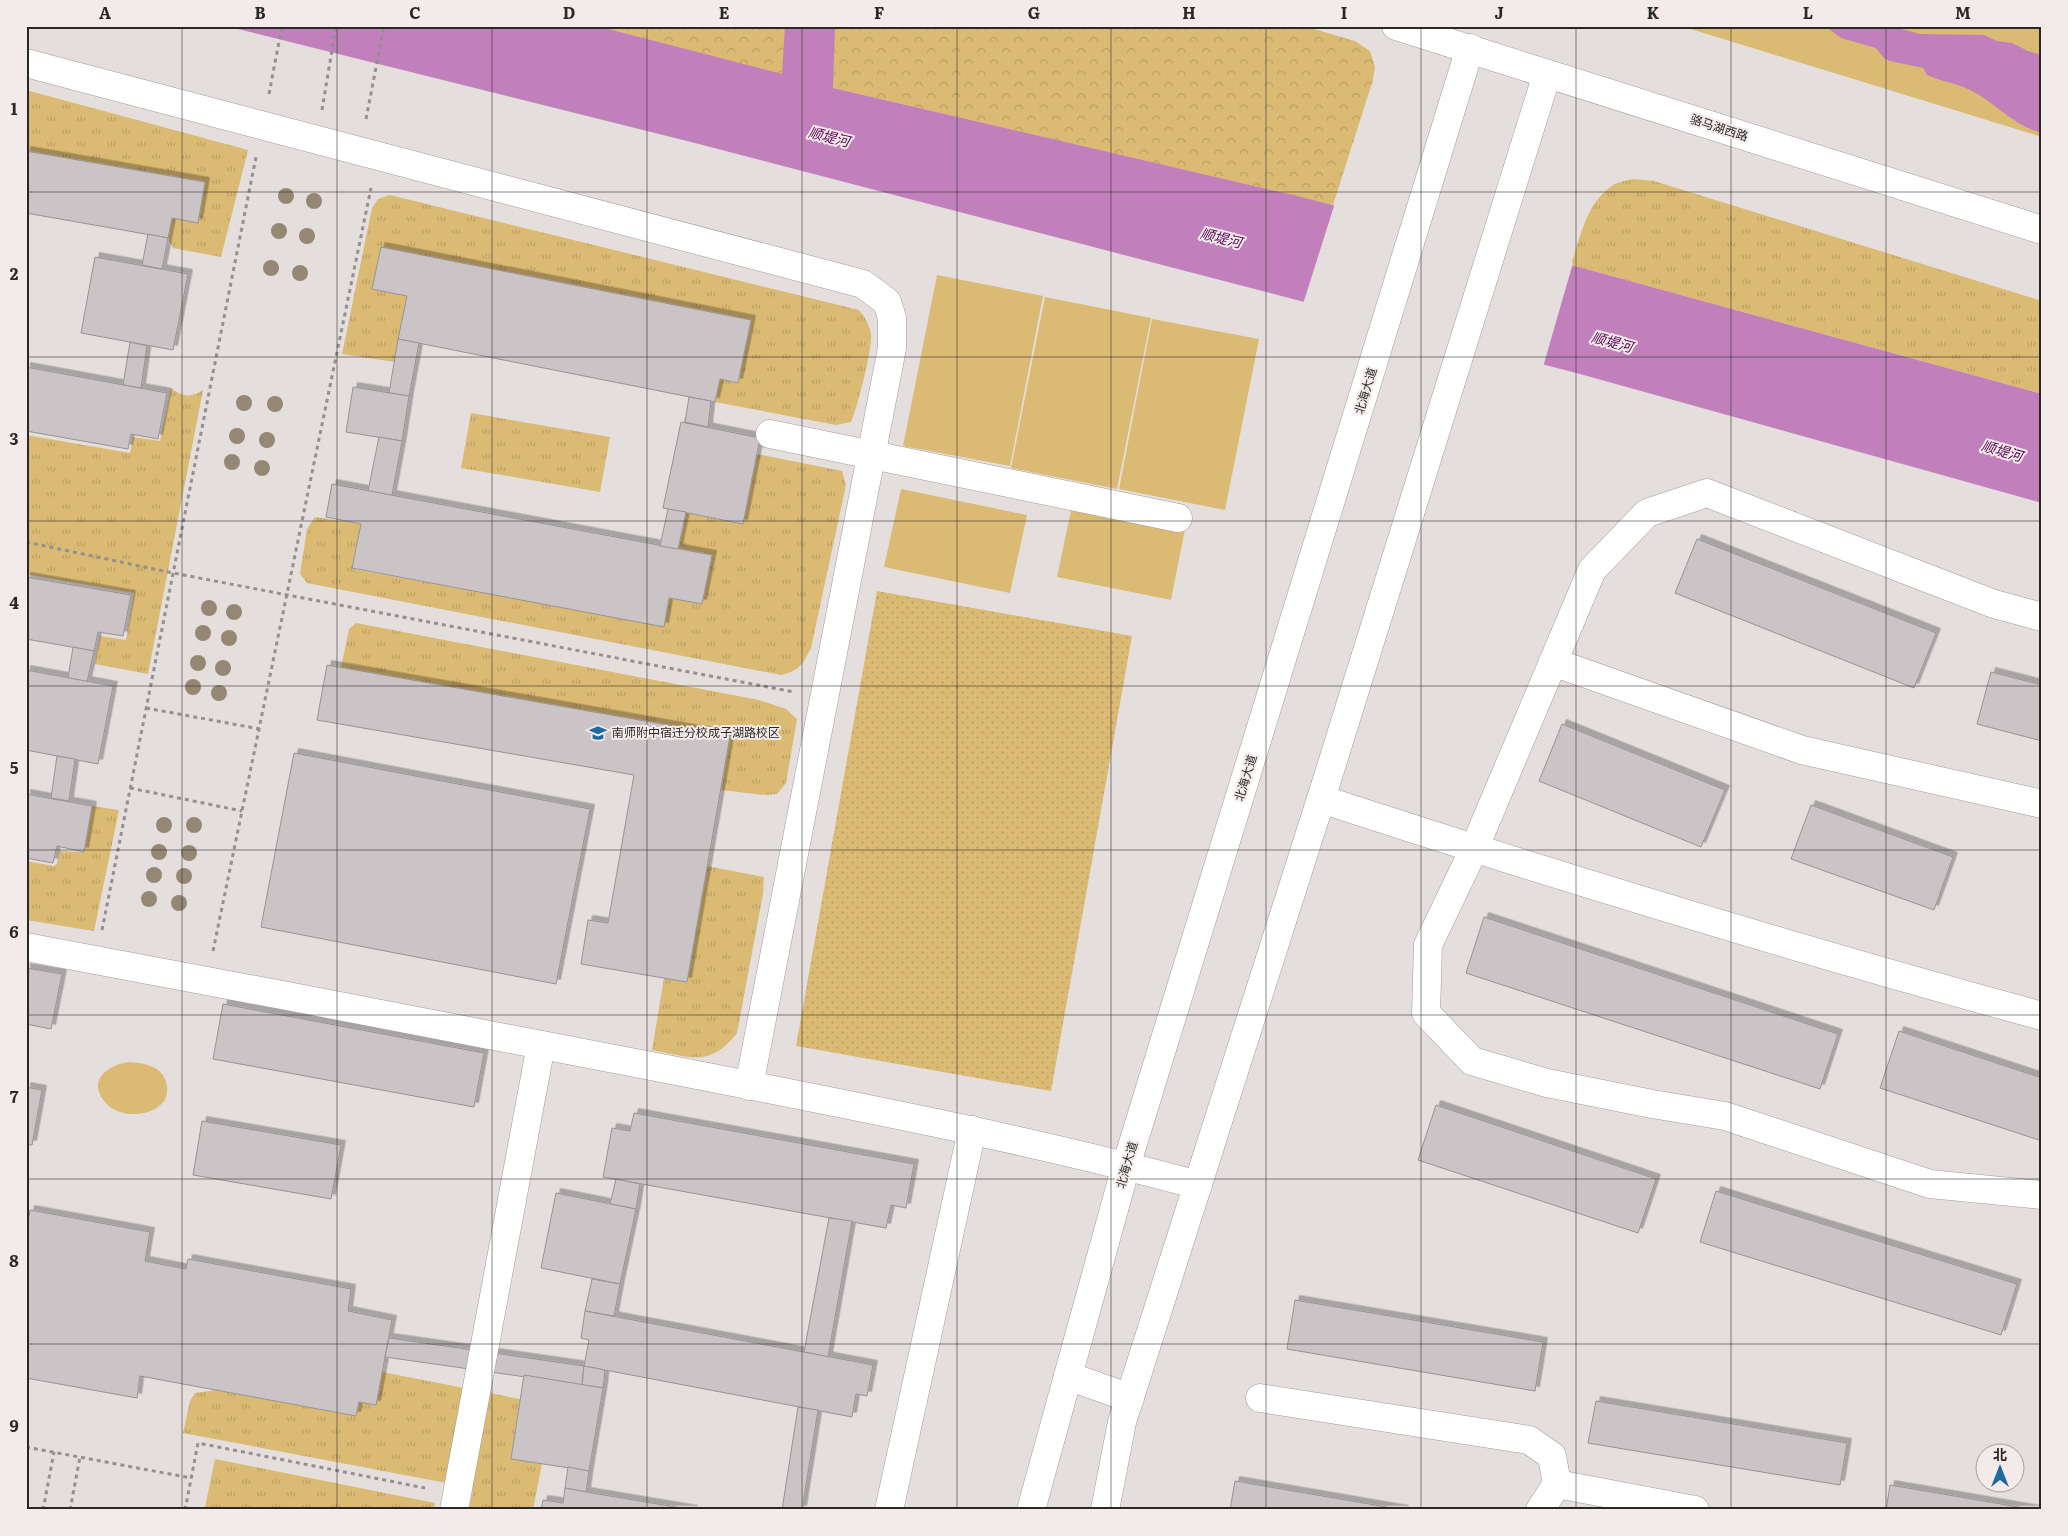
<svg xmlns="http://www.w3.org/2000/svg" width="2068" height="1536" font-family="Literata,'Noto Sans SC',serif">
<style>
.grass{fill:url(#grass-tufts)}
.forest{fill:url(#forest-crowns)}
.park{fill:url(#park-dots)}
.garden{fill:#dbba73}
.water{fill:#c180bb}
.pier{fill:#e4dedd}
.building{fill:#cac4c6;stroke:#989293;filter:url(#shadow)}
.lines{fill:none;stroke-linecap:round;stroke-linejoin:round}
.minor-casing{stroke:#a29c9b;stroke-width:29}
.path{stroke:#95908f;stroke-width:3;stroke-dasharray:4 4;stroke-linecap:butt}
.minor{stroke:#fff;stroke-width:28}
.tree{fill:#948874}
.grid{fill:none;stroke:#2a2727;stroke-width:1;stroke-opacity:0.55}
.labels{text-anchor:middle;stroke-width:4;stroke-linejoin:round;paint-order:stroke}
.street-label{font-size:12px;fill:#2a2727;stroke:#f2ebea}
.poi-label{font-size:12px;fill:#2a2727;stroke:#f2ebea;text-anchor:start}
.water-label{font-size:14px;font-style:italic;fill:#580555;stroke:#f2ebea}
.neatline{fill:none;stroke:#2a2727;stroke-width:2}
.grid-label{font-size:16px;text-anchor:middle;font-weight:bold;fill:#2a2727}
</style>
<defs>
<pattern id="grass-tufts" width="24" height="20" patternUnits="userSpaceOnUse" patternTransform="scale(1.25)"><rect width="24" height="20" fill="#dbba73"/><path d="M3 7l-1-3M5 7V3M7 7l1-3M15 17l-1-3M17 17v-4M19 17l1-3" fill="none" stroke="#bca064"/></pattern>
<pattern id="forest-crowns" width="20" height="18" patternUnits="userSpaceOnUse" patternTransform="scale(1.25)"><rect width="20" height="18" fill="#dbba73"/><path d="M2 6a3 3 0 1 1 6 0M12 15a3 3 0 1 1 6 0" fill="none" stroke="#bca064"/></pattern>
<pattern id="park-dots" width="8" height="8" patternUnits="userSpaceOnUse" patternTransform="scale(1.25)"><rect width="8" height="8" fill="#dbba73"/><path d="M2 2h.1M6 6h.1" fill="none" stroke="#bca064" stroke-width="1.8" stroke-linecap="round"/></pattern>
<filter id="shadow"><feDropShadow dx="4.5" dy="-4.5" stdDeviation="0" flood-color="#0004"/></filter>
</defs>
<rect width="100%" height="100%" fill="#e4dedd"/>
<g class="grass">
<path d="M26,90L248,150L221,257L173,248L168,238L172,218L198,223L205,182L26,151Z"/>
<path d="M1632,179L1654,181L2042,301V394L1571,265C1580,238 1586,205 1610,187C1616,182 1626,181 1632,179Z"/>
<path d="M390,195L859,310C865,317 869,324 871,334C873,346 857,410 851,422L836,425L715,402L720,379L738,383L751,321L381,248L373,289L407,296L395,362L342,354L372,208L378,199Z"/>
<path d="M171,388C182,397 191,398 203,390L148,674L95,664L100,636L126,640L134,593L26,574V435L130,453L133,437L160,441Z"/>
<path d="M471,413L610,437L600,492L461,468Z"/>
<path d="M757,454L842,471L846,485L811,648C803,664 799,671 781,675L307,583L300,574L307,529L315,517L361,524L353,569L663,626L669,598L702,604L711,555L678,549L686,512L743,524Z"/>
<path d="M356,623L759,700L786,709L797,719L786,783L777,794L765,795L721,790L730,736L341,668L349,629Z"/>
<path d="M92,806L119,810L94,931L26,920V861L54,866L57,864L59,851L84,852Z"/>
<path d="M707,866L764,877L763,894L737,1033C710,1068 690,1057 652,1050L664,978L687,982Z"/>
<path d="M382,1372L520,1399L511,1458L542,1464L533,1510H469L473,1488L183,1433L190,1401L195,1393L216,1390L356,1416L359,1402L376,1405Z"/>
<path d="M215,1459L435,1503L434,1510H217L205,1507Z"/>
</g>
<path class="forest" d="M597,26H1304L1355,41L1370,51L1375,67L1373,80L1333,205L833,88Z"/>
<path class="park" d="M877,591L1132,636L1051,1091L796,1046Z"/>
<g class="garden">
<path d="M1681,26H2042V137Z"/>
<path d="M937,275L1043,296L1010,466L903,446Z"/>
<path d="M1045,297L1151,318L1117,489L1011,468Z"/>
<path d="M1152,319L1259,339L1225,510L1119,489Z"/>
<path d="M901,489L1027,515L1010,593L884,567Z"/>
<path d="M1072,506L1185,529L1171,600L1057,577Z"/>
<path d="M129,1062C142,1063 159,1065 165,1079C179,1113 125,1125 106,1103C86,1081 107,1065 129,1062Z"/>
</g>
<g class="water">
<path d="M226,26H597L782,74L785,26H835L833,88L1297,196L1586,269L2042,394V503L1580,374L691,142Z"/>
<path d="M1825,26H1890L1920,34L1984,35L1997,41L2012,43L2028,51L2042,55V133C2013,126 1994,101 1968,89C1955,83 1940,81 1927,75L1923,68L1890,61L1884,58L1876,48L1841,38Z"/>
</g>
<path class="pier" d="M1335,203L1573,263L1543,367L1303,304Z"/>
<g class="building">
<path d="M26,151L205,182L198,223L172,218L168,238L26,213Z"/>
<path d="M148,234L168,238L162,269L142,265Z"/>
<path d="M381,247L751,320L738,383L720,379L715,402L398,339L407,296L372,289Z"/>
<path d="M95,257L188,274L173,350L81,333Z"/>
<path d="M398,339L419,343L409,396L389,393Z"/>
<path d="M130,342L147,346L141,388L123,385Z"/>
<path d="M26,367L167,393L158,439L131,434L128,449L26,431Z"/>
<path d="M353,387L409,396L402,441L346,432Z"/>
<path d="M689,397L711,401L708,427L685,422Z"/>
<path d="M681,422L760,438L743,524L663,508Z"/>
<path d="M379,437L402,441L392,495L368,491Z"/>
<path d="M332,484L712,555L702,604L669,598L664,627L352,568L361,524L326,517Z"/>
<path d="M668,509L686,512L678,549L660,546Z"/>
<path d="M1697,539L1936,633L1914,688L1675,593Z"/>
<path d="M26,577L131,595L123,636L98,632L94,651L26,639Z"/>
<path d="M73,647L94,651L87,682L68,678Z"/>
<path d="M327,665L730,736L687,982L581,964L588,920L608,923L634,775L317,720Z"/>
<path d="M26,670L113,686L98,764L26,750Z"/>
<path d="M1991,672L2042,685V741L1977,724Z"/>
<path d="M1562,724L1725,790L1701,847L1539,781Z"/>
<path d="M294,753L590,809L556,984L261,927Z"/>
<path d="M57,756L75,759L69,801L51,798Z"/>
<path d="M26,794L92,806L84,852L57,846L53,863L26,858Z"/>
<path d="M1811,805L1953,857L1934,910L1791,859Z"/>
<path d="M1484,917L1838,1034L1820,1089L1466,973Z"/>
<path d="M26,968L62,974L51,1029L26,1024Z"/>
<path d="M223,1004L484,1053L474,1107L213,1059Z"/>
<path d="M1899,1031L2042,1078V1141L1880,1088Z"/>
<path d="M26,1087L42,1090L32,1145L26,1144Z"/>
<path d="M1436,1105L1656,1179L1638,1233L1418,1160Z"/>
<path d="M634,1113L914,1164L906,1208L891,1205L886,1228L603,1177L612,1128L630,1131Z"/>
<path d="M202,1121L341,1145L331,1199L193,1175Z"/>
<path d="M616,1179L640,1184L636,1209L610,1204Z"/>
<path d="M1716,1191L2017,1284L2001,1335L1700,1242Z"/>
<path d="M556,1193L636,1209L620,1284L541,1268Z"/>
<path d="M30,1210L150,1232L145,1261L186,1269L188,1259L351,1289L348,1311L392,1320L376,1405L359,1402L356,1416L140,1376L137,1398L26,1378V1232Z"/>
<path d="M829,1218L852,1221L828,1357L804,1352Z"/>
<path d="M592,1279L620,1284L614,1316L585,1311Z"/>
<path d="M1295,1300L1543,1342L1535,1391L1287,1349Z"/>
<path d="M585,1311L873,1365L867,1396L856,1394L852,1417L584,1366L589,1340L581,1338Z"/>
<path d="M389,1338L584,1366L582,1385L385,1357Z"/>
<path d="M584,1366L605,1370L603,1388L582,1385Z"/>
<path d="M524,1375L603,1388L589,1471L511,1459Z"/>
<path d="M1596,1401L1847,1443L1840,1485L1588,1443Z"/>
<path d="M798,1407L818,1410L802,1510H782Z"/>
<path d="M568,1467L589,1471L586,1492L565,1488Z"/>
<path d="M1235,1481L1404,1510H1230Z"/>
<path d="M1890,1485L2036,1510H1886Z"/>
<path d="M565,1488L586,1492L693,1510H541L543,1500L563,1503Z"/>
</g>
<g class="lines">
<g class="minor-casing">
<g id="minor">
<path d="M1396,26L2042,230"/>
<path d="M26,63L863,284L887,302L892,318V348L749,1086"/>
<path d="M770,434L1178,518"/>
<path d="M2042,617L1994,604L1707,493L1647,513L1592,570L1474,849L1428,945L1426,1013L1472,1061L1547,1083L1652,1104L1725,1116L1930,1184L2042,1195"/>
<path d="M1553,662L1802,750L2042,804"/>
<path d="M1321,799C1560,877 1800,950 2042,1016"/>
<path d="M26,947C245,988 463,1029 682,1072C855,1106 1028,1139 1198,1185"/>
<path d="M1068,1376L1130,1398"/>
<path d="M1260,1398L1529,1440L1552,1456L1557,1484L1540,1510"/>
<path d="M1557,1484L1695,1510"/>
<path d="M454,1510L541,1045"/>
<path d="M889,1510L972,1130"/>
<path d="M1031,1510L1126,1166L1470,48"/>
<path d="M1105,1510L1122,1422L1321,799L1547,74"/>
</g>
</g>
<g class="path">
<path d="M269,94L282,26"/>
<path d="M322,110L336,26"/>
<path d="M366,119L384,26"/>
<path d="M26,542L173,573L794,692"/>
<path d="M146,708L260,729"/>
<path d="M130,788L242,811"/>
<path d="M102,930L256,157"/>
<path d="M213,951L371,188"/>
<path d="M26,1447L191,1478"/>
<path d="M43,1510L54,1452"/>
<path d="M70,1510L80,1457"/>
<path d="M185,1510L198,1443L425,1488"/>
</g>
<use href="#minor" class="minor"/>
</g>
<g class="tree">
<circle cx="286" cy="196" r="8"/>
<circle cx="314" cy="201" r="8"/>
<circle cx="279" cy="231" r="8"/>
<circle cx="307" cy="236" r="8"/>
<circle cx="271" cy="268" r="8"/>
<circle cx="300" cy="273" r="8"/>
<circle cx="244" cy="403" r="8"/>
<circle cx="275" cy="404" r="8"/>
<circle cx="237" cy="436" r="8"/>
<circle cx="267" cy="440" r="8"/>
<circle cx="232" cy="462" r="8"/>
<circle cx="262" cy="468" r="8"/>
<circle cx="209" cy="608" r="8"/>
<circle cx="234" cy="612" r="8"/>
<circle cx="203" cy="633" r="8"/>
<circle cx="229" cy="638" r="8"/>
<circle cx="198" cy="663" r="8"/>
<circle cx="223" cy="668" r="8"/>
<circle cx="193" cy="687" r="8"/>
<circle cx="219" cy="693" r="8"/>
<circle cx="164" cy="825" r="8"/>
<circle cx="194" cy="825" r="8"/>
<circle cx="159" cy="852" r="8"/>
<circle cx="189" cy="853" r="8"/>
<circle cx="154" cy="875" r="8"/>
<circle cx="184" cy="876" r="8"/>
<circle cx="149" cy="899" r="8"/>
<circle cx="179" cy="903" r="8"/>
</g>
<path class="grid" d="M182,26V1510M337,26V1510M492,26V1510M647,26V1510M802,26V1510M957,26V1510M1111,26V1510M1266,26V1510M1421,26V1510M1576,26V1510M1731,26V1510M1886,26V1510M26,192H2042M26,357H2042M26,521H2042M26,686H2042M26,850H2042M26,1015H2042M26,1179H2042M26,1344H2042"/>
<defs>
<g id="school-bare" transform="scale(1.35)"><path d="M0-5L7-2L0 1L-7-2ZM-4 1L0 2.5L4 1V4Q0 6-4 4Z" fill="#1f6a9d" stroke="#f2ebea" stroke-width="2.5" paint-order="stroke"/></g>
</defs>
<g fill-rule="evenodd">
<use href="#school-bare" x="598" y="733"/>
</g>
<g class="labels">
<g class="street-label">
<text transform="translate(1719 128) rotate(18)" y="4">骆马湖西路</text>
<text transform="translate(1366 391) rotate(-73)" y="4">北海大道</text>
<text transform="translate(1246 778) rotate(-73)" y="4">北海大道</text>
<text transform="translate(1127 1165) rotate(-74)" y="4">北海大道</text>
</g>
<g class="poi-label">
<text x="612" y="737">南师附中宿迁分校成子湖路校区</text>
</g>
<g class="water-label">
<text transform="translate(829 137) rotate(14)" y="5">顺堤河</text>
<text transform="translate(1221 238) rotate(14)" y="5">顺堤河</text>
<text transform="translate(1612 342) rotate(15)" y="5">顺堤河</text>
<text transform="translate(2002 451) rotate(16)" y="5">顺堤河</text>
</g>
</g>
<rect width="2068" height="1536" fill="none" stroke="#f2ebea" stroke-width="55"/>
<g transform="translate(2000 1468)"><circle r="24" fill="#f2ebea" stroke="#a29d9c"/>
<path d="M0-4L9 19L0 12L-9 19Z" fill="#1f6a9d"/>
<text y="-8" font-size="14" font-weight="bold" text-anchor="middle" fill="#2a2727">北</text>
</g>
<rect x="28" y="28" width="2012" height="1480" class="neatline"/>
<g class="grid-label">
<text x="105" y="19">A</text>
<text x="260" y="19">B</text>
<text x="415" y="19">C</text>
<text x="569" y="19">D</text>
<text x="724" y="19">E</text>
<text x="879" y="19">F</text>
<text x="1034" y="19">G</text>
<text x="1189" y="19">H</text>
<text x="1344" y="19">I</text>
<text x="1499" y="19">J</text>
<text x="1653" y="19">K</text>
<text x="1808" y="19">L</text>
<text x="1963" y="19">M</text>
<text x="14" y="115">1</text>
<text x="14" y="280">2</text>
<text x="14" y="445">3</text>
<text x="14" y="609">4</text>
<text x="14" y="774">5</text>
<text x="14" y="938">6</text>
<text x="14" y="1103">7</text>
<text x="14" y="1267">8</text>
<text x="14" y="1432">9</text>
</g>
</svg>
